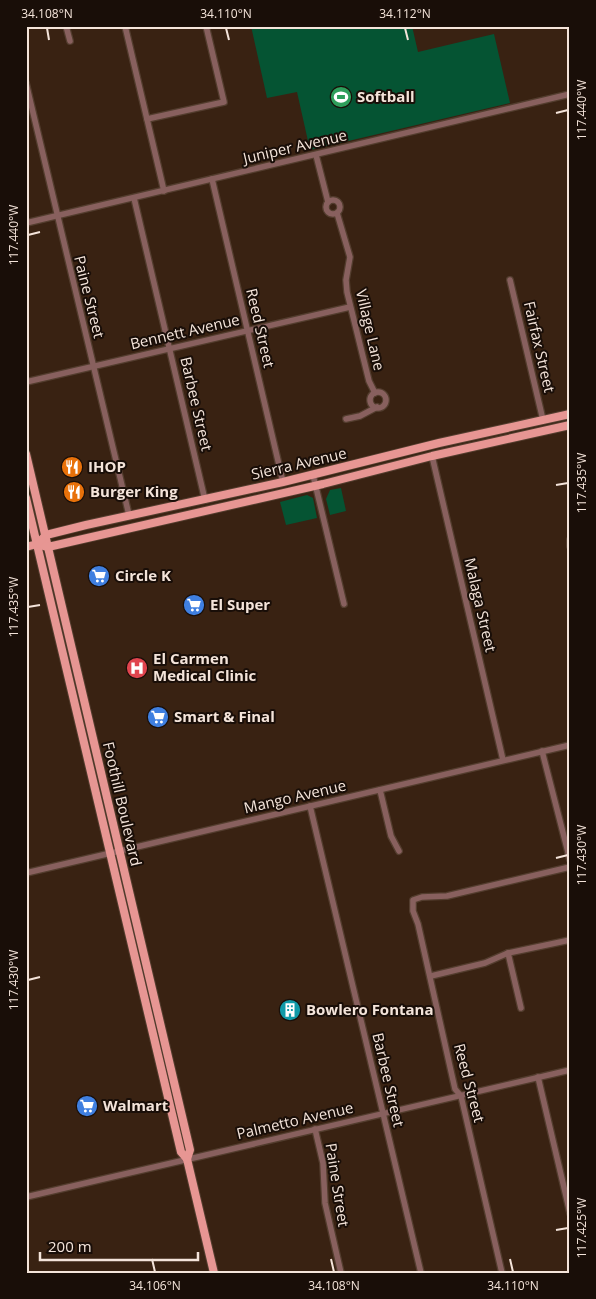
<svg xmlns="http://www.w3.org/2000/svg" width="596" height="1299" font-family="'Open Sans',sans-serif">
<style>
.green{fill:#055433}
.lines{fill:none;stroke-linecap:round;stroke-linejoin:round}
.minor-casing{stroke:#533d2e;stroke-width:8}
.major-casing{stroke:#533d2e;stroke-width:10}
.minor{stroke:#88605e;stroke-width:5.5}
.major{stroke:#e79693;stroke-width:8}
.ticks{fill:none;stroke:#f4e4da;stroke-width:2}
.labels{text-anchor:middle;stroke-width:4;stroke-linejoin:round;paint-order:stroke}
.poi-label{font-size:15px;font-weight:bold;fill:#f4e4da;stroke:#190e08;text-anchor:start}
.street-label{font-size:15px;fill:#f4e4da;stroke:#190e08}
.neatline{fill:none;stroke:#f4e4da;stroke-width:2}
.ticks-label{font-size:12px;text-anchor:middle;fill:#f4e4da}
</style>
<rect width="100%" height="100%" fill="#392212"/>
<g class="green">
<path d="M251,26H412L418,52L494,34L510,103L310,150L297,92L267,98Z"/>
<path d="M341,488L346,511L330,515L326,499L330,490Z"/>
<path d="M307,495L313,498L317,518L286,525L280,502Z"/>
</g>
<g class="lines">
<g class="minor-casing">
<g id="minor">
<path d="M66,26L70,41"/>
<path d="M125,26L164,191"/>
<path d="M26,83L129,515"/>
<path d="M147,119L224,102L206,26"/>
<path d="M316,155L328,202"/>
<path d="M212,179L283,482"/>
<path d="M134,198L205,500"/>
<circle cx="333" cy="207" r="7"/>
<path d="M337,213L350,257L346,280L347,292L369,381L375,393"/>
<path d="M26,223L570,94"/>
<path d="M510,280L543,420"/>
<path d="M26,382L350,307"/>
<circle cx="378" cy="400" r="8"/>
<path d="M346,419L360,416L377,407"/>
<path d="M432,456L503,760"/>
<path d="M313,475L344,604"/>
<path d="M570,540V546"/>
<path d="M542,751L570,860"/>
<path d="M380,790L391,836L399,851"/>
<path d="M310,806L421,1273"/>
<path d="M26,873L570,745"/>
<path d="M508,953L521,1008"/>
<path d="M431,976L485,963L508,953L570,940"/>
<path d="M538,1077L570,1213"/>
<path d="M315,1129L323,1163L325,1203L341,1273"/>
<path d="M26,1197L570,1070"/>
<path d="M502,1273L461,1096L455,1089L418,924L413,911V900L422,897L447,896L570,867"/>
</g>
</g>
<g class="major-casing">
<g id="major">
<path d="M26,454L190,1150L187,1159L214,1273"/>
<path d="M26,498L181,1152L187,1159"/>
<path d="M44,546L48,547L323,484L432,456L570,425"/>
<path d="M26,547L37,544L46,535L86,525L283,482L439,443L570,414"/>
</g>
</g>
<use href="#minor" class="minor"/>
<use href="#major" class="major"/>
</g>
<path class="ticks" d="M47,28L49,40M226,28L229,40M405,28L408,40M556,113L568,110M28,235L40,232M556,485L568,483M28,607L40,605M556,858L568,855M28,980L40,977M556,1230L568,1228M152,1259L155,1272M331,1259L334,1272M510,1259L513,1272"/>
<defs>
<g id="stadium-disc" transform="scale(1.125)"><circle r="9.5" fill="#2e9e5b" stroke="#190e08"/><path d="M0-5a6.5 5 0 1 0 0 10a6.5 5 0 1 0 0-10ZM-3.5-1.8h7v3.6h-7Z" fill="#fff"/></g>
<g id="restaurant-disc" transform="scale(1.125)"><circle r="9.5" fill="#e8710a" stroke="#190e08"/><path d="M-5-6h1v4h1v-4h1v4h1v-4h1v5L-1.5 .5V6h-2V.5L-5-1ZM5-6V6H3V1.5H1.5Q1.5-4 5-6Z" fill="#fff"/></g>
<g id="supermarket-disc" transform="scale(1.125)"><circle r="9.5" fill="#3f7fe0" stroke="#190e08"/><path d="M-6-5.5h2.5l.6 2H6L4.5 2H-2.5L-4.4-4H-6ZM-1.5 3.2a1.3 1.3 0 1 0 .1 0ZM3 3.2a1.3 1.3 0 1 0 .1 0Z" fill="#fff"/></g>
<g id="hospital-disc" transform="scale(1.125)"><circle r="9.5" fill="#e0444e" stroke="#190e08"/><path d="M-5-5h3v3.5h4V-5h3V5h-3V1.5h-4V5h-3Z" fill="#fff"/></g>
<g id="building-disc" transform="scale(1.125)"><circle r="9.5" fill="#0f9aa8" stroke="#190e08"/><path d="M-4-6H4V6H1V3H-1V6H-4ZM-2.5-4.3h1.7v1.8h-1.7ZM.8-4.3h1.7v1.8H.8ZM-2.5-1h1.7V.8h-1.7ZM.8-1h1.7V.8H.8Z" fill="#fff"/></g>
</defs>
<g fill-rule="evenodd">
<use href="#stadium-disc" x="341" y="97"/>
<use href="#restaurant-disc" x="72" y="467"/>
<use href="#restaurant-disc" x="74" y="492"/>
<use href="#supermarket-disc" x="99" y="576"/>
<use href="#supermarket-disc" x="194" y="605"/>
<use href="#hospital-disc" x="137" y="668"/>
<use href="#supermarket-disc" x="158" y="717"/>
<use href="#building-disc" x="290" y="1010"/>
<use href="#supermarket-disc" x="87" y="1106"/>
</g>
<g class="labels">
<g class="poi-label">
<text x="357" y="102">Softball</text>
<text x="88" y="472">IHOP</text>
<text x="90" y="497">Burger King</text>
<text x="115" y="581">Circle K</text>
<text x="210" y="610">El Super</text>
<text x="153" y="664">El Carmen<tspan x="153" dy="17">Medical Clinic</tspan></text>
<text x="174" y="722">Smart &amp; Final</text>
<text x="306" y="1015">Bowlero Fontana</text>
<text x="103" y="1111">Walmart</text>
</g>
<g class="street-label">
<text transform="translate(295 147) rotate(-13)" y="5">Juniper Avenue</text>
<text transform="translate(89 297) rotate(76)" y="5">Paine Street</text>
<text transform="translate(260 328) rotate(77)" y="5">Reed Street</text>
<text transform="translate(370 330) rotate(77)" y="5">Village Lane</text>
<text transform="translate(185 332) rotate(-13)" y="5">Bennett Avenue</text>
<text transform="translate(539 347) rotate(77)" y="5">Fairfax Street</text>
<text transform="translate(196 404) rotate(77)" y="5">Barbee Street</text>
<text transform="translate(299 464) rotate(-13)" y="5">Sierra Avenue</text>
<text transform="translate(480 605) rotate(77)" y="5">Malaga Street</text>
<text transform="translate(295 797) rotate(-13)" y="5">Mango Avenue</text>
<text transform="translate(122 804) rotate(77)" y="5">Foothill Boulevard</text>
<text transform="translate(388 1080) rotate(77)" y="5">Barbee Street</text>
<text transform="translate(469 1083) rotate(75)" y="5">Reed Street</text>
<text transform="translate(295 1121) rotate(-13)" y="5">Palmetto Avenue</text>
<text transform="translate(337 1185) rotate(81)" y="5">Paine Street</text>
</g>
</g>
<rect width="596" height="1299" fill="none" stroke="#190e08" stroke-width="55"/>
<path d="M40 1252v8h158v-8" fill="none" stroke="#f4e4da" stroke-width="2.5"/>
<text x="48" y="1252" font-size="15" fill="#f4e4da" stroke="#190e08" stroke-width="4" paint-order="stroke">200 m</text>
<rect x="28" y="28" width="540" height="1244" class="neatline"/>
<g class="ticks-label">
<text x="47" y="18">34.108°N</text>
<text x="226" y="18">34.110°N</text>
<text x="405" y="18">34.112°N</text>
<text transform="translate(582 110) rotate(-90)" y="4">117.440°W</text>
<text transform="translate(14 235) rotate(-90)" y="4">117.440°W</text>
<text transform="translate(582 483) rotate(-90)" y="4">117.435°W</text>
<text transform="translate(14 607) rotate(-90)" y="4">117.435°W</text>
<text transform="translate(582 855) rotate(-90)" y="4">117.430°W</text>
<text transform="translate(14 980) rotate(-90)" y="4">117.430°W</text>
<text transform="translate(582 1228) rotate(-90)" y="4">117.425°W</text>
<text x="155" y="1290">34.106°N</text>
<text x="334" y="1290">34.108°N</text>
<text x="513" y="1290">34.110°N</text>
</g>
</svg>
